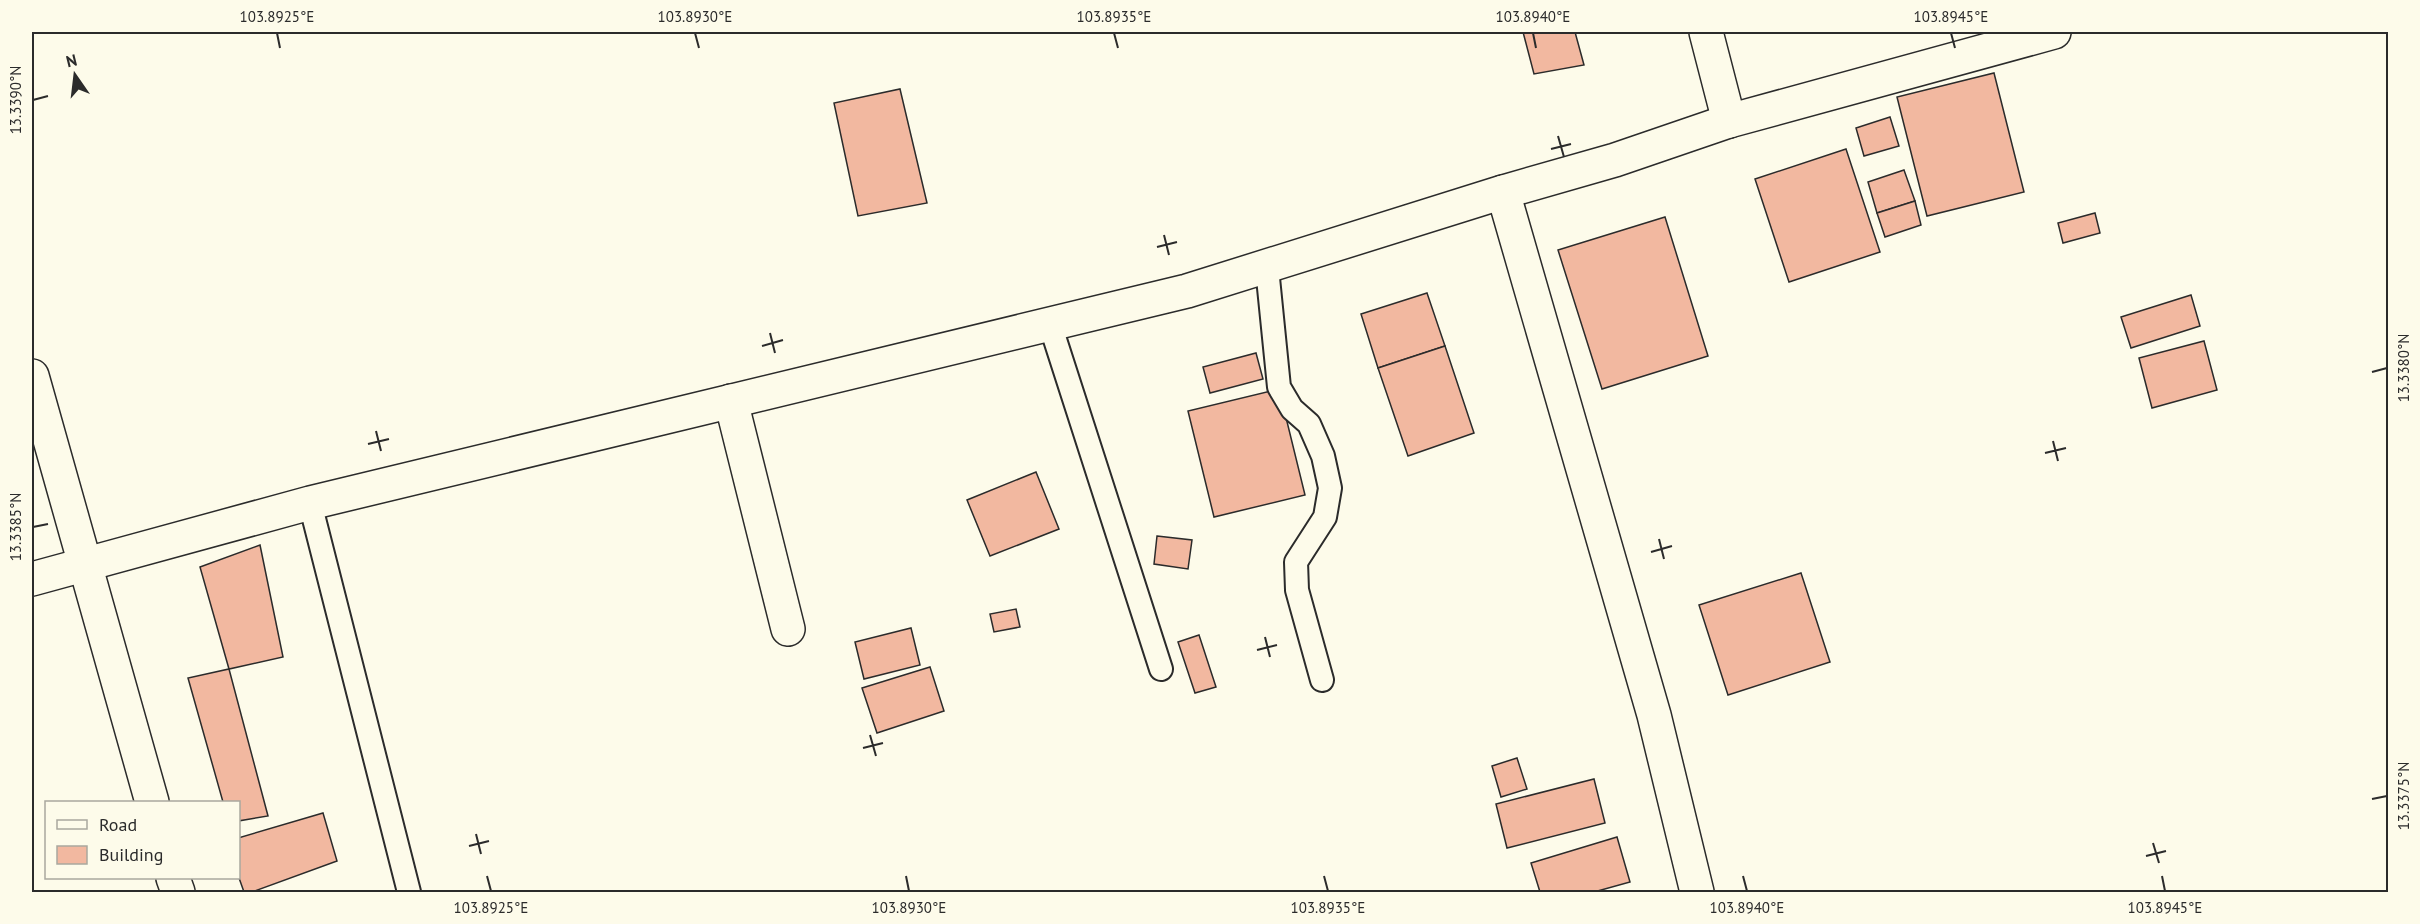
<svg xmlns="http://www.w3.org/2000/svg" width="2420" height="924" font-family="'PT Sans',sans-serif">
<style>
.building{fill:#f2b8a0;stroke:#2b2b2b;stroke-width:1.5}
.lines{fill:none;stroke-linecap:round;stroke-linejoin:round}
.lane-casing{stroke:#2b2b2b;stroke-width:26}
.street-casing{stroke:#2b2b2b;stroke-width:36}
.lane{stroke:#fdfbea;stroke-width:22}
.street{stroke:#fdfbea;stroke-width:33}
.ticks{fill:none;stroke:#2b2b2b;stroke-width:2}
.neatline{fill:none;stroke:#2b2b2b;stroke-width:2}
.ticks-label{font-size:15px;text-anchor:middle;fill:#2b2b2b}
</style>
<rect width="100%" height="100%" fill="#fdfbea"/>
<g class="building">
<path d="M1523,32H1575L1584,65L1534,74Z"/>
<path d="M1994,73L2024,192L1927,216L1897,97Z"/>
<path d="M900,89L927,203L858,216L834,103Z"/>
<path d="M1890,117L1899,146L1864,156L1856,128Z"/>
<path d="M1846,149L1880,252L1789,282L1755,179Z"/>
<path d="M1904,170L1915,201L1877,213L1868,182Z"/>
<path d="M1915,201L1921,225L1885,237L1877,213Z"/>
<path d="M2095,213L2100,233L2063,243L2058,223Z"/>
<path d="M1665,217L1708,356L1602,389L1558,250Z"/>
<path d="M1427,293L1445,346L1378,368L1361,314Z"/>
<path d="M2191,295L2200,326L2131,348L2121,317Z"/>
<path d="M2204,341L2217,390L2152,408L2139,358Z"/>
<path d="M1445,346L1474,433L1408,456L1378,368Z"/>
<path d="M1256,353L1263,379L1210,393L1203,367Z"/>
<path d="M1279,389L1305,495L1214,517L1188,411Z"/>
<path d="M1036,472L1059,529L990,556L967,500Z"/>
<path d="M1157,536L1192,540L1188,569L1154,564Z"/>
<path d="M260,545L283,657L229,669L200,567Z"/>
<path d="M1801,573L1830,662L1728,695L1699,605Z"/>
<path d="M1016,609L1020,627L994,632L990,614Z"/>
<path d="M911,628L920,665L864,679L855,642Z"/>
<path d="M1199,635L1216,687L1195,693L1178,642Z"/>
<path d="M930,667L944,711L877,733L862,688Z"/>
<path d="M229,669L268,816L238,821V802H223L188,678Z"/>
<path d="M1517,758L1527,789L1501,797L1492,766Z"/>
<path d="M1594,779L1605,823L1507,848L1496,804Z"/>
<path d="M323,813L337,861L252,892H244L238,875V838Z"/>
<path d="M1617,837L1630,882L1594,892H1540L1531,863Z"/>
</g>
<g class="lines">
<g class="lane-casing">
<g id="lane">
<path d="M1267,268L1279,387L1292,409L1309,424L1323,456L1330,488L1325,517L1296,562L1297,590L1322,680"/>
<path d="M1050,324L1161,669"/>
<path d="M310,503L409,892"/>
</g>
</g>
<g class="street-casing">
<g id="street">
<path d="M1706,32L1729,121"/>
<path d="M1503,192L1654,715L1697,892"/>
<path d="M32,376L152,802"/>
<path d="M731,401L788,629"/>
<path d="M32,579L310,503L1187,291L1503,192L1615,160L1729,121L2054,32"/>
<path d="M173,878L178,892"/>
</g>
</g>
<use href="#lane" class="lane"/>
<use href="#street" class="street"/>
</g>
<path class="ticks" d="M277,33L280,48M695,33L699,48M1114,33L1118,48M1533,33L1536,48M1951,33L1955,48M33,100L48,96M1558,136L1564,157M1551,149L1571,144M1164,235L1169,255M1157,247L1177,242M770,333L775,353M762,346L783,340M2372,372L2387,368M376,431L381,451M2053,441L2058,461M368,444L389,439M2045,453L2066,448M33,527L48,524M1659,539L1664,559M1651,552L1672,546M1265,637L1270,657M1257,650L1277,645M870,735L876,756M863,748L883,743M2372,799L2387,796M476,834L481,854M2153,843L2159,863M469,846L489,841M2146,856L2166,851M487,876L491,891M906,876L909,891M1324,876L1328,891M1743,876L1747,891M2162,876L2165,891"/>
<rect width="2420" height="924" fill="none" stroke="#fdfbea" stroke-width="66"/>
<rect x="45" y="801" width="195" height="78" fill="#fdfbea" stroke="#a9a89e" stroke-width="1.5"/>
<rect x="57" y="820" width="30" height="9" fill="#fdfbea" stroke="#a9a89e" stroke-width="1.5"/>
<text x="99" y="831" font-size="18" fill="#2b2b2b">Road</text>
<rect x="57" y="846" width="30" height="18" fill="#f2b8a0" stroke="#a9a89e" stroke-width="1.5"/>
<text x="99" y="861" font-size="18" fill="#2b2b2b">Building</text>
<g transform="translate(75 75) rotate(346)" stroke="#fdfbea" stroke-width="4.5" paint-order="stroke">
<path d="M0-4.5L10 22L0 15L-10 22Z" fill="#2b2b2b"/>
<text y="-9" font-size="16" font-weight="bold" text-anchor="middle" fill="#2b2b2b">N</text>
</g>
<rect x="33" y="33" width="2354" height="858" class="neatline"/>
<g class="ticks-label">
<text x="277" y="22">103.8925°E</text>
<text x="695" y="22">103.8930°E</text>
<text x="1114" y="22">103.8935°E</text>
<text x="1533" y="22">103.8940°E</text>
<text x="1951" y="22">103.8945°E</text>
<text transform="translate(16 100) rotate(-90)" y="5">13.3390°N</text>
<text transform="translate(2404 368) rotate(-90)" y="5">13.3380°N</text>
<text transform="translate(16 527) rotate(-90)" y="5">13.3385°N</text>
<text transform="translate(2404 796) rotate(-90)" y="5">13.3375°N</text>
<text x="491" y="913">103.8925°E</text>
<text x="909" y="913">103.8930°E</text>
<text x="1328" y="913">103.8935°E</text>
<text x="1747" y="913">103.8940°E</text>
<text x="2165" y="913">103.8945°E</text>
</g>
</svg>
